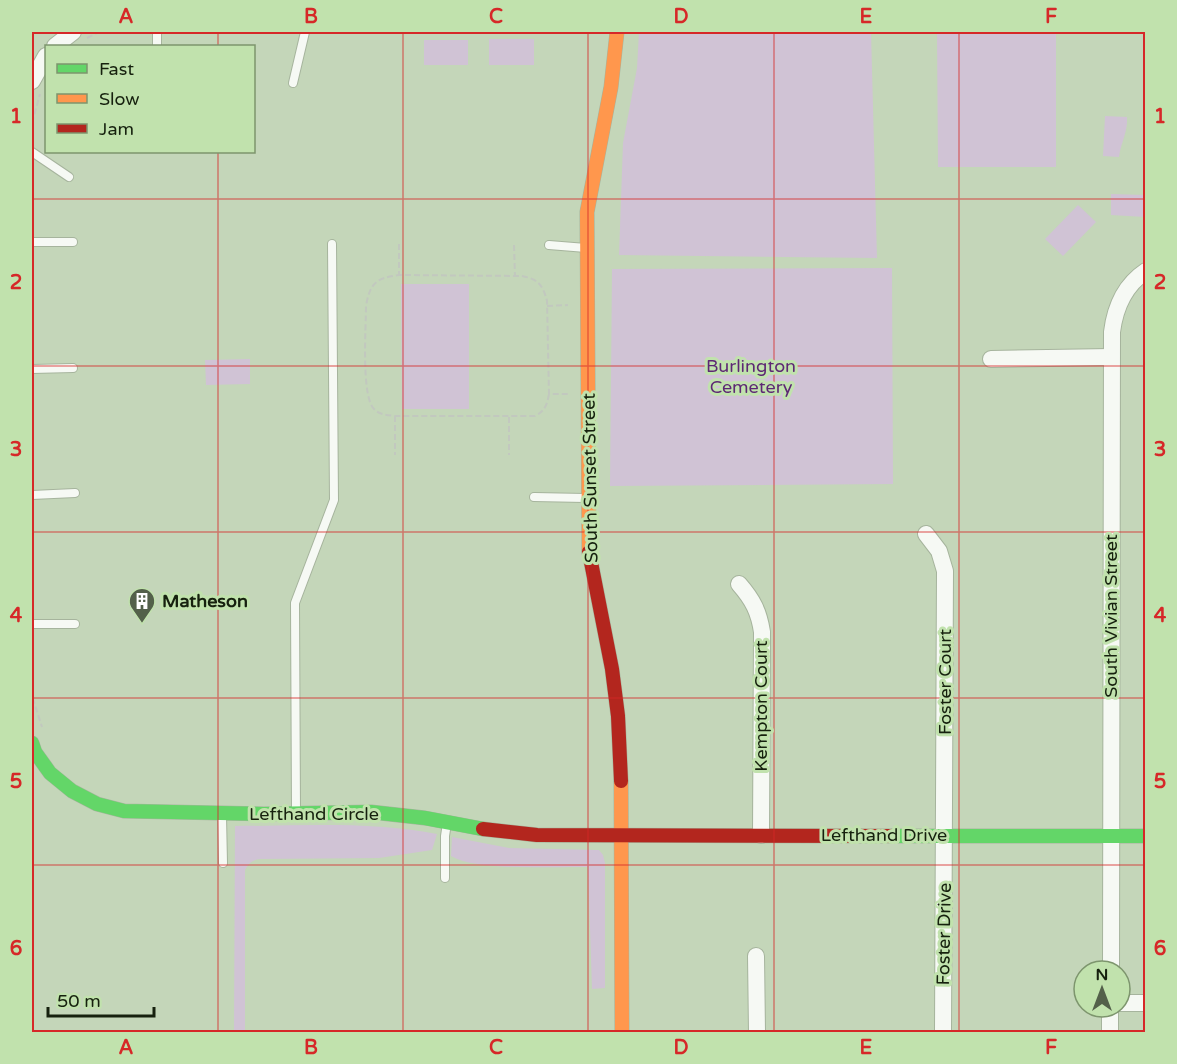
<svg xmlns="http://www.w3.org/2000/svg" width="1177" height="1064" font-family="'Varela Round',sans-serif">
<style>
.green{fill:#d0c3d5}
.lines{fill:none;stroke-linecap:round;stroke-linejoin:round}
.lane-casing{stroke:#a6b49d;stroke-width:10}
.street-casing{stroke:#a6b49d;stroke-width:18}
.fast-casing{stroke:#a6b49d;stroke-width:15}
.slow-casing{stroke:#a6b49d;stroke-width:15}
.jam-casing{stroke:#a6b49d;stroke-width:15}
.path{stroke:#c2c8bf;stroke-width:2;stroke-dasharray:6 3;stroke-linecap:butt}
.lane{stroke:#f6f9f4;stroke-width:8}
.street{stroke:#f6f9f4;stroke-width:16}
.fast{stroke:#63d668;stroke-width:14}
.slow{stroke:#ff974d;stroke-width:14}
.jam{stroke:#b3261e;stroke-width:14}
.grid{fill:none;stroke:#d62828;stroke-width:1.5;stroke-opacity:0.55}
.labels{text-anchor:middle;stroke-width:6;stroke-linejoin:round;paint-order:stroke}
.park-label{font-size:18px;fill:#5d2774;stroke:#c1e2ad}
.street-label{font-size:18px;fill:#16210e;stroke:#c1e2ad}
.poi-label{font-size:18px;font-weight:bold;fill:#16210e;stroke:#c1e2ad;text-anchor:start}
.neatline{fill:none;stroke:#d62828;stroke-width:2}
.grid-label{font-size:20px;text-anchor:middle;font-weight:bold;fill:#d62828}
</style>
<rect width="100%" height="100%" fill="#c4d6b9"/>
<g class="green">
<path d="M639,32H871L877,258L619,255L623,143L637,68Z"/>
<path d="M937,32H1056V167H938Z"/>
<rect x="489" y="39" width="45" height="26"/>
<rect x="424" y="40" width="44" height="25"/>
<path d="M1105,116L1127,117C1128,132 1121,142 1119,157L1103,156Z"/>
<path d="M1111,194L1145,195V217L1111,215Z"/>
<path d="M1078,205L1096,222L1063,256L1045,239Z"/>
<path d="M892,268L893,484L610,486L612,269Z"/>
<path d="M401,284H469V409H402Z"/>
<path d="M250,359V384L206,385L205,360Z"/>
<path d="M235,826C302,826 371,821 437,834L432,850L379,858L260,859C252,860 249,863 245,870V1032H234Z"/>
<path d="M452,837L509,848L599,850L603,855L605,863V988L592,989L588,867C554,866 478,872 451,856Z"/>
</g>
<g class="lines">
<g class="lane-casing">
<g id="lane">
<path d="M157,32V46"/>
<path d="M293,83L305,32"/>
<path d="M32,152L69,177"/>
<path d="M32,242H73"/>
<path d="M549,245L586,248"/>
<path d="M32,369L73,368"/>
<path d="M32,495L75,493"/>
<path d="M534,497L585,498"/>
<path d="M32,624H75"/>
<path d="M296,812L295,603L334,500L332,244"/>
<path d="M222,816L223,863"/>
<path d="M445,878V836L447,823"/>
</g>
</g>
<g class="street-casing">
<g id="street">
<path d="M55,46L73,32"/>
<path d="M32,81L46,56"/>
<path d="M991,359L1111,357"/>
<path d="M926,534L939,551L945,571L943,1032"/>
<path d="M739,584C753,600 759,612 762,632L761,835"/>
<path d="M756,956L757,1032"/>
<path d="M1111,971L1112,332C1115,308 1125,285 1146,271"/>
<path d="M1120,1003H1146"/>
<path d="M1110,1007V1032"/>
</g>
</g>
<g class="fast-casing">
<g id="fast">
<path d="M32,743L35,752L50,773L72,791L97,804L124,811L264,814L371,812L425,818L483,829"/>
<path d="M892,836H1146"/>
</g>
</g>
<g class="slow-casing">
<g id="slow">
<path d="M589,552L587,212L611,87L617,32"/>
<path d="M621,781L622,1032"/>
</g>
</g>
<g class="jam-casing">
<g id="jam">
<path d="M589,552L612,669L618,716L621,781"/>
<path d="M483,829L537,835L892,836"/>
</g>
</g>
<g class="path">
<path d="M87,38L99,32"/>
<path d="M32,141V123L40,94"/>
<path d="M32,231V165"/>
<path d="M399,244V275"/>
<path d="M514,245L515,276"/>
<path d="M32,297V358"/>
<path d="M547,306L568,305"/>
<path d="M549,394C547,405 545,411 535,416H395C387,415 380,415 374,409C361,396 366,327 366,306C370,283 376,278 399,275L522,276C538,279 543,285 547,301L549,394H568"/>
<path d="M395,416V455"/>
<path d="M509,417V455"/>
<path d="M32,474L33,381"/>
<path d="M32,527L33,614"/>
<path d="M32,635L33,699L42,727"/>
</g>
<use href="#lane" class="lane"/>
<use href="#street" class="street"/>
<use href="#fast" class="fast"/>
<use href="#slow" class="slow"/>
<use href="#jam" class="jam"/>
</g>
<path class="grid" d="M218,32V46M403,32V1032M588,32V1032M774,32V1032M959,32V1032M218,152V1032M32,199H1146M32,366H1146M32,532H1146M32,698H1146M32,865H1146"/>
<defs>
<g id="building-pin" transform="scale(1.35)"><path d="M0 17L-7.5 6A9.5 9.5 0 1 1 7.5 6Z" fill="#53604a" stroke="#c1e2ad"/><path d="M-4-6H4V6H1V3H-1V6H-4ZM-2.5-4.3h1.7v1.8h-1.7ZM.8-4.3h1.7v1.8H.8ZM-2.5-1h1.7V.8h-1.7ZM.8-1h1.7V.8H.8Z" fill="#fff"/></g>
</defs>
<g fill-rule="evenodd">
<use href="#building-pin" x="142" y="601"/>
</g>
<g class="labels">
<g class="park-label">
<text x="751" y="372">Burlington<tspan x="751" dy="21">Cemetery</tspan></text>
</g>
<g class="street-label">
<text transform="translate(590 478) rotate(-91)" y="6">South Sunset Street</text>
<text transform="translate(1111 616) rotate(-90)" y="6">South Vivian Street</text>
<text transform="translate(945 682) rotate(-90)" y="6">Foster Court</text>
<text transform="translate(761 706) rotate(-90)" y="6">Kempton Court</text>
<text x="314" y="820">Lefthand Circle</text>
<text x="884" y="841">Lefthand Drive</text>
<text transform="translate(944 934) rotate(-89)" y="6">Foster Drive</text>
</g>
<g class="poi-label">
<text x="162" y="607">Matheson</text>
</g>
</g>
<rect width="1177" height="1064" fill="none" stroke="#c1e2ad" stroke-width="66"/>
<rect x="45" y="45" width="210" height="108" fill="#c1e2ad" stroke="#7d956d" stroke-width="1.5"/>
<rect x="57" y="64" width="30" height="9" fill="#63d668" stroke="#7d956d" stroke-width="1.5"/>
<text x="99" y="75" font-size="18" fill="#16210e">Fast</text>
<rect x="57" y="94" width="30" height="9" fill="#ff974d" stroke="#7d956d" stroke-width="1.5"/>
<text x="99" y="105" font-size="18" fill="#16210e">Slow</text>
<rect x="57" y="124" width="30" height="9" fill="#b3261e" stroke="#7d956d" stroke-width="1.5"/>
<text x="99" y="135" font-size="18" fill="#16210e">Jam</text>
<g transform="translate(1102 989)"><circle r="28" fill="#c1e2ad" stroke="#7d956d" stroke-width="1.5"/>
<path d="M0-4.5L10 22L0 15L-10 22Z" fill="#53604a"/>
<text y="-9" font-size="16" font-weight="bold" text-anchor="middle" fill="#16210e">N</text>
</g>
<path d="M48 1007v9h106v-9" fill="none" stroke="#16210e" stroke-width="3"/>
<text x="57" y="1007" font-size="18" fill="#16210e" stroke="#c1e2ad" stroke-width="4.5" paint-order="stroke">50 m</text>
<rect x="33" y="33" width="1111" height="998" class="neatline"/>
<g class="grid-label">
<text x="126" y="23">A</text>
<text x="311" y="23">B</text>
<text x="496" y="23">C</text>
<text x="681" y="23">D</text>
<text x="866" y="23">E</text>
<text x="1051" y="23">F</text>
<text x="16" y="123">1</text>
<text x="1160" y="123">1</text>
<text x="16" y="289">2</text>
<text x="1160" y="289">2</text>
<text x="16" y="456">3</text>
<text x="1160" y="456">3</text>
<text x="16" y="622">4</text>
<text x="1160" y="622">4</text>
<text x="16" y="788">5</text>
<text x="1160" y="788">5</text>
<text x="16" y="955">6</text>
<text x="1160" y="955">6</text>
<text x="126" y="1054">A</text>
<text x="311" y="1054">B</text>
<text x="496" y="1054">C</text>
<text x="681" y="1054">D</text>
<text x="866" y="1054">E</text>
<text x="1051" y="1054">F</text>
</g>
</svg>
